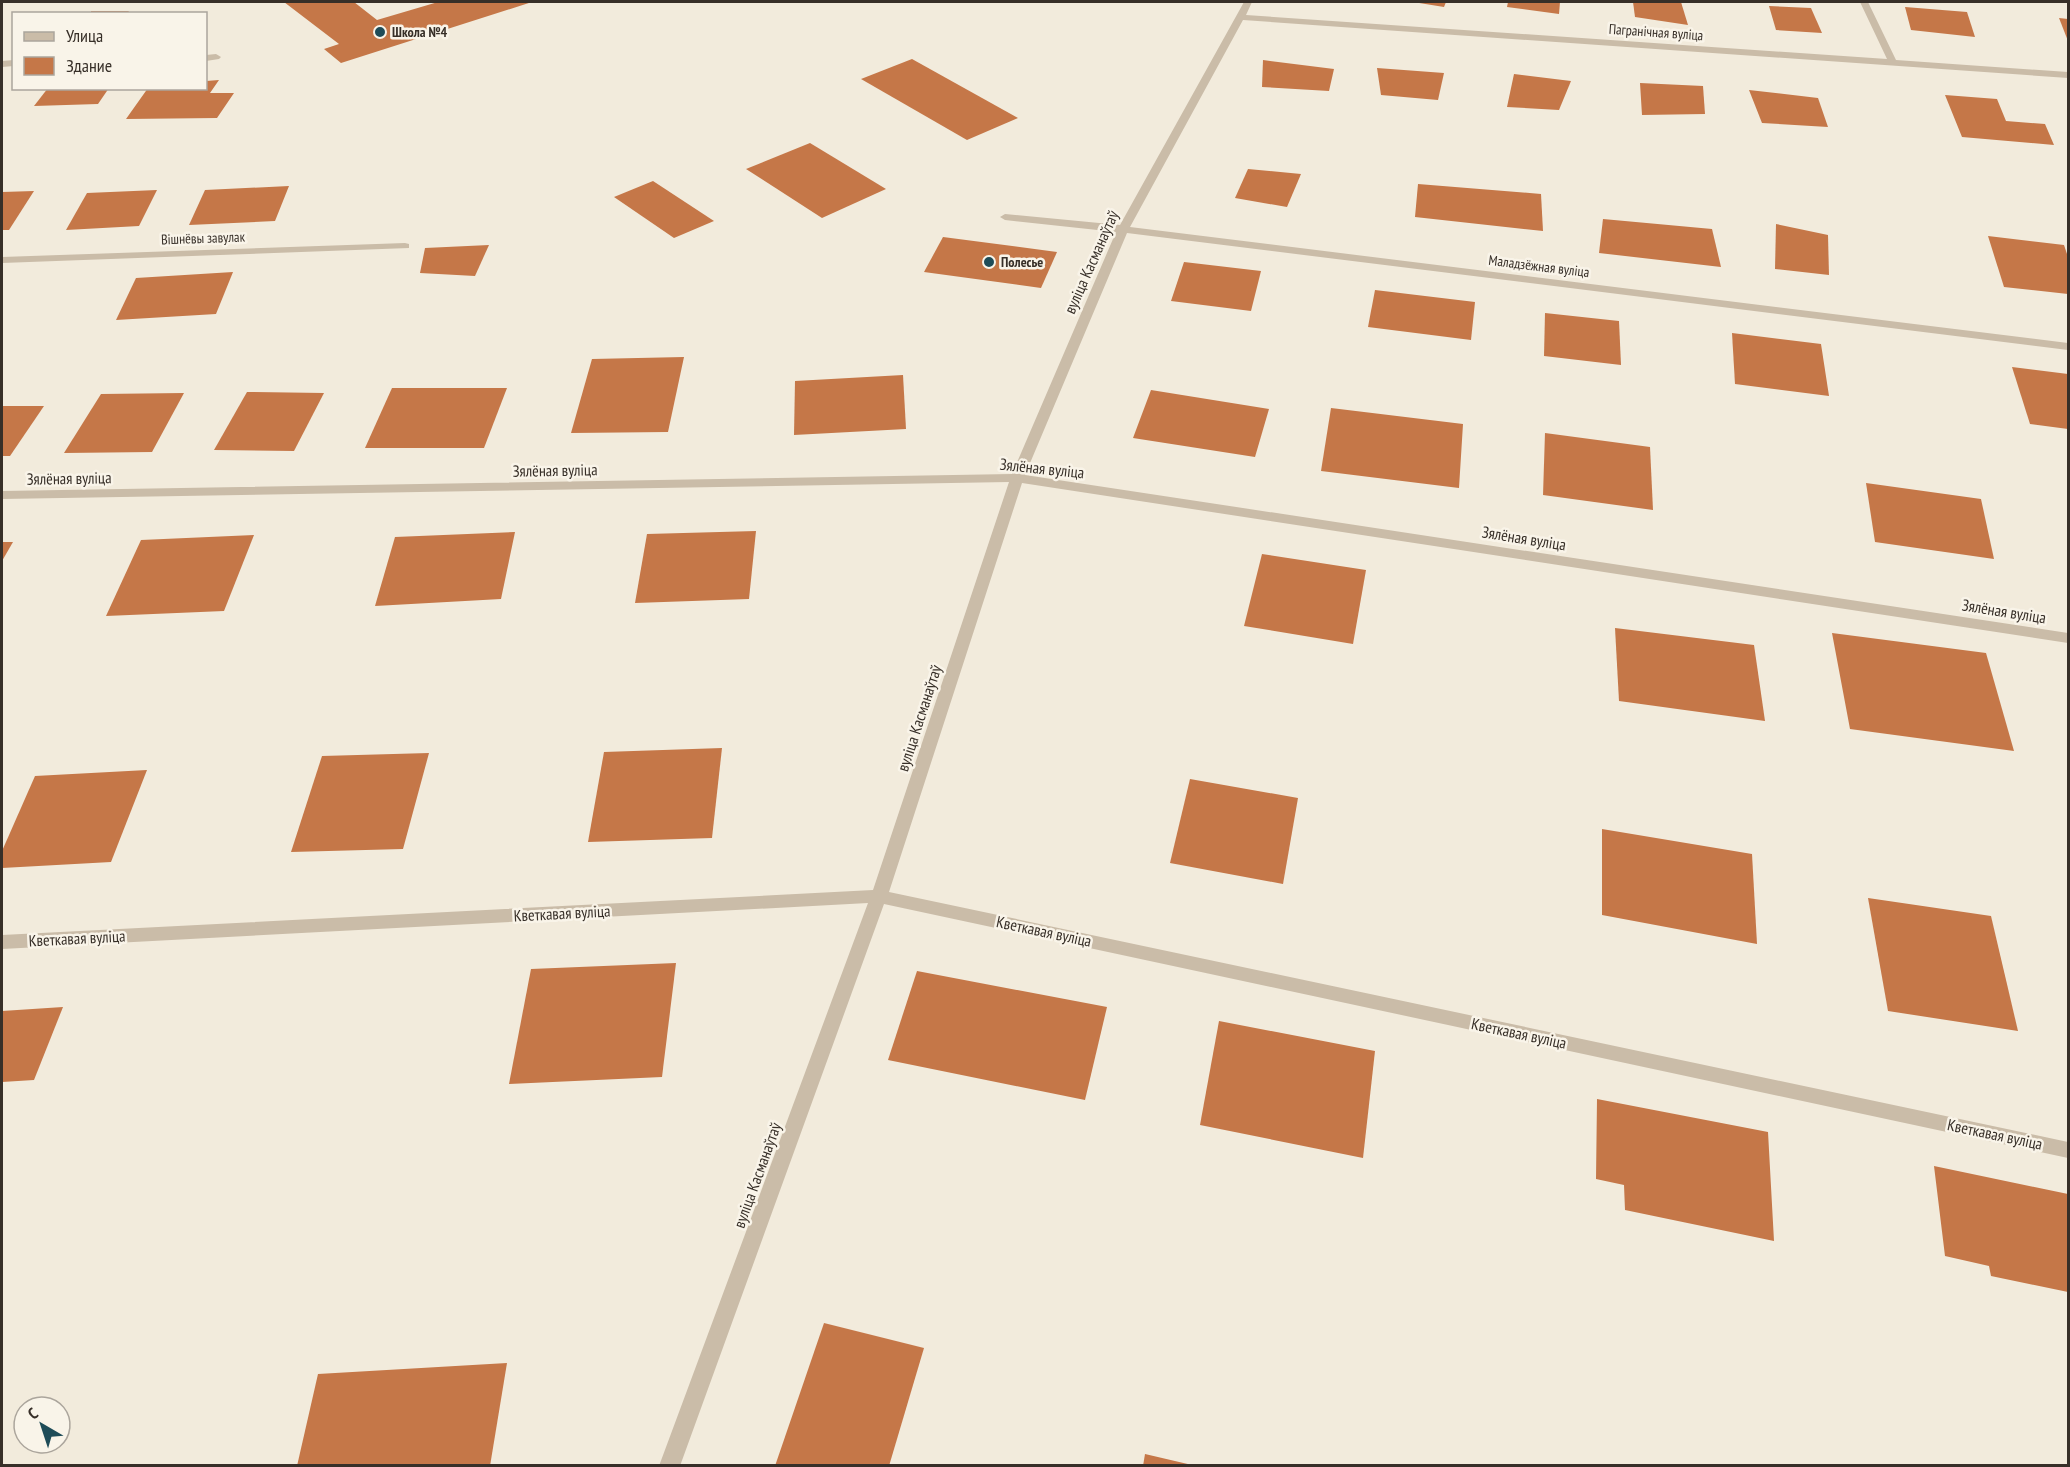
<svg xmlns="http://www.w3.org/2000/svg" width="2070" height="1467" font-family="'PT Sans Narrow',sans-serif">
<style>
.building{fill:#c57748}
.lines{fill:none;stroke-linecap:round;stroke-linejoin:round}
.minor{fill:#cabca8;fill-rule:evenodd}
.poi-dot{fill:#1e4c58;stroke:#f9f4e9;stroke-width:2}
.labels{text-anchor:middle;stroke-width:5;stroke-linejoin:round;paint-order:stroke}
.far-poi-label{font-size:14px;font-weight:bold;fill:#372f28;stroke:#f9f4e9;text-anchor:start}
.far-street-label{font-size:14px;fill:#372f28;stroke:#f9f4e9}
.street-label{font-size:16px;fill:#372f28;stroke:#f9f4e9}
</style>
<rect width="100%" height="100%" fill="#f2ebdc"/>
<g class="building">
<path d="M284,2H354L377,20L438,2H532L341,63L324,49L339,44Z"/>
<path d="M1413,2H1446L1444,7Z"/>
<path d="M1508,2H1560L1559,14L1507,7Z"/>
<path d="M1633,2H1681L1688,25L1635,17Z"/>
<path d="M1769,6L1811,8L1822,33L1776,30Z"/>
<path d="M1905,7L1967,12L1975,37L1911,30Z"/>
<path d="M91,11H129L127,14H91Z"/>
<path d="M2059,18L2068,19V41Z"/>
<path d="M912,59L1018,118L967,140L861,79Z"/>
<path d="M1263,60L1334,69L1329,91L1262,87Z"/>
<path d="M1377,68L1444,73L1438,100L1381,95Z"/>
<path d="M1514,74L1571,81L1559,110L1507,107Z"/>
<path d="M219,80L210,93H234L217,118L126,119L148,88H206V81Z"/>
<path d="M1640,83L1703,86L1705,114L1642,115Z"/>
<path d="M48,88H109L98,104L34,106Z"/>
<path d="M1749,90L1818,98L1828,127L1762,123Z"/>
<path d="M1945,95L1997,99L2006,121L2045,124L2054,145L1962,137Z"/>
<path d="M810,143L886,189L822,218L746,169Z"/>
<path d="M1248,169L1301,174L1287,207L1235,198Z"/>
<path d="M653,181L714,221L674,238L614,197Z"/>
<path d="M1418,184L1541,194L1543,231L1415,217Z"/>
<path d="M289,186L275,221L189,225L205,190Z"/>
<path d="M157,190L139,226L66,230L87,193Z"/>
<path d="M34,191L9,230H2V192Z"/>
<path d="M1603,219L1712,229L1721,267L1599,253Z"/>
<path d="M1776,224L1828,235L1829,275L1775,269Z"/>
<path d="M1988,236L2064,245L2068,257V294L2004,287Z"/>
<path d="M943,237L1057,252L1041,288L924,272Z"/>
<path d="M489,245L475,276L420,273L425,248Z"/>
<path d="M1184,262L1261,271L1251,311L1171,301Z"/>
<path d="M233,272L216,314L116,320L136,278Z"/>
<path d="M1375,290L1475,302L1471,340L1368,327Z"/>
<path d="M1545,313L1619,321L1621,365L1544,356Z"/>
<path d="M1732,333L1821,344L1829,396L1735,384Z"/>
<path d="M684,357L668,432L571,433L592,359Z"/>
<path d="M2012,367L2068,374V429L2030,424Z"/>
<path d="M903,375L906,429L794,435L795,381Z"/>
<path d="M392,388H507L484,448H365Z"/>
<path d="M1151,390L1269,409L1255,457L1133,438Z"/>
<path d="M247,392L324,393L294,451L214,450Z"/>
<path d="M184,393L152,452L64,453L101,394Z"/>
<path d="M2,406H44L10,456H2Z"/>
<path d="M1331,408L1463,424L1459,488L1321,471Z"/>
<path d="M1545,433L1650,447L1653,510L1543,495Z"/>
<path d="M1866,483L1981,499L1994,559L1875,542Z"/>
<path d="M756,531L749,599L635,603L647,534Z"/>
<path d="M515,532L501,599L375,606L395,537Z"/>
<path d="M254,535L224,611L106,616L141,540Z"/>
<path d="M2,542H13L2,561Z"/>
<path d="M1262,554L1366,570L1353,644L1244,626Z"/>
<path d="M1615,628L1754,645L1765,721L1619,701Z"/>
<path d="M1832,633L1986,653L2014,751L1850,729Z"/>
<path d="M722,748L712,838L588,842L604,752Z"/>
<path d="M429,753L403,849L291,852L322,756Z"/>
<path d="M147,770L111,862L2,868V851L35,776Z"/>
<path d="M1190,779L1298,798L1283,884L1170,863Z"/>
<path d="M1602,829L1752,854L1757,944L1602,915Z"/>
<path d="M1868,898L1991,916L2018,1031L1888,1011Z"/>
<path d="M676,963L662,1077L509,1084L531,969Z"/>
<path d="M917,971L1107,1007L1085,1100L888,1060Z"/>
<path d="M63,1007L34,1080L2,1082V1011Z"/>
<path d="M1219,1021L1375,1051L1363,1158L1200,1125Z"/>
<path d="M1597,1099L1768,1132L1774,1241L1625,1210L1624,1185L1596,1179Z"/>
<path d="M1934,1166L2068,1194V1292L1991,1276L1989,1266L1945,1256Z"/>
<path d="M824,1323L924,1348L889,1466H775Z"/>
<path d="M507,1363L490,1466H297L318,1374Z"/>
<path d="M1145,1454L1192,1465V1466H1143Z"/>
</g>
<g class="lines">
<g class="minor">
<path d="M1244,2H1252L1246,15L1887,59L1860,2H1868L1896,60L2068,72V78L1243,20L1130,227L2068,343V350L1127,233L1025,475L2068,633V643L1022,483L889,892L2068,1142V1158L884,904L680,1466H659L868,903L2,949V935L873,890L1009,482L2,499V491L1012,474L1116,232L1005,220L1000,217L1005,214L1120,225Z"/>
<path d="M216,54L221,57L219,59L206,61V55Z"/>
<path d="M14,60V66L2,67V61Z"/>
<path d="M405,243L409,244V248L2,263V257Z"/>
</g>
</g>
<g class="poi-dot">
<circle cx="380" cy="32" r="6"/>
<circle cx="989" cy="262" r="6"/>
</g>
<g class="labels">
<g class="far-poi-label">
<text x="392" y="37">Школа №4</text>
<text x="1001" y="267">Полесье</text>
</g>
<g class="far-street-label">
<text transform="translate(1656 32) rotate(4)" y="5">Пагранічная вуліца</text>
<text transform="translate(203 238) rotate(-2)" y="5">Вішнёвы завулак</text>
<text transform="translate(1539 266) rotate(7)" y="5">Маладзёжная вуліца</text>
</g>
<g class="street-label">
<text transform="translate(1091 262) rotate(-66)" y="6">вуліца Касманаўтаў</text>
<text transform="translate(1042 468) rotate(6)" y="6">Зялёная вуліца</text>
<text transform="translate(555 470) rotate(-1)" y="6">Зялёная вуліца</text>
<text transform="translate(69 478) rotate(-1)" y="6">Зялёная вуліца</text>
<text transform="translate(1524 538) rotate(9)" y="6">Зялёная вуліца</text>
<text transform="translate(2004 611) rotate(9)" y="6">Зялёная вуліца</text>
<text transform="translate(919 718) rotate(-72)" y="6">вуліца Касманаўтаў</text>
<text transform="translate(562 913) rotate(-3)" y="6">Кветкавая вуліца</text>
<text transform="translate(1044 931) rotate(12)" y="6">Кветкавая вуліца</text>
<text transform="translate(77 938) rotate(-3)" y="6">Кветкавая вуліца</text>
<text transform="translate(1519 1033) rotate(12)" y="6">Кветкавая вуліца</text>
<text transform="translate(1995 1134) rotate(12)" y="6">Кветкавая вуліца</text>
<text transform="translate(757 1175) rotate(-70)" y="6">вуліца Касманаўтаў</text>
</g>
</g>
<rect width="2070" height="1467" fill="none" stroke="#372f28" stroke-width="6"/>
<rect x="12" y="12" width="195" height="78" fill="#f9f4e9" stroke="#aba59c" stroke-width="1.5"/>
<rect x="24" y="32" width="30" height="9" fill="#cabca8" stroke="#aba59c" stroke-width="1.5"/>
<text x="66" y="42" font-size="18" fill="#372f28">Улица</text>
<rect x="24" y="57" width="30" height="18" fill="#c57748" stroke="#aba59c" stroke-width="1.5"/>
<text x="66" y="72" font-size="18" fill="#372f28">Здание</text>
<g transform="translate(42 1425) rotate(321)"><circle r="28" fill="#f9f4e9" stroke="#aba59c" stroke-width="1.5"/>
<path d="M0-4.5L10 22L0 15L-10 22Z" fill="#1e4c58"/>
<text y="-9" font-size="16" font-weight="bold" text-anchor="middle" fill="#372f28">С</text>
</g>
</svg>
